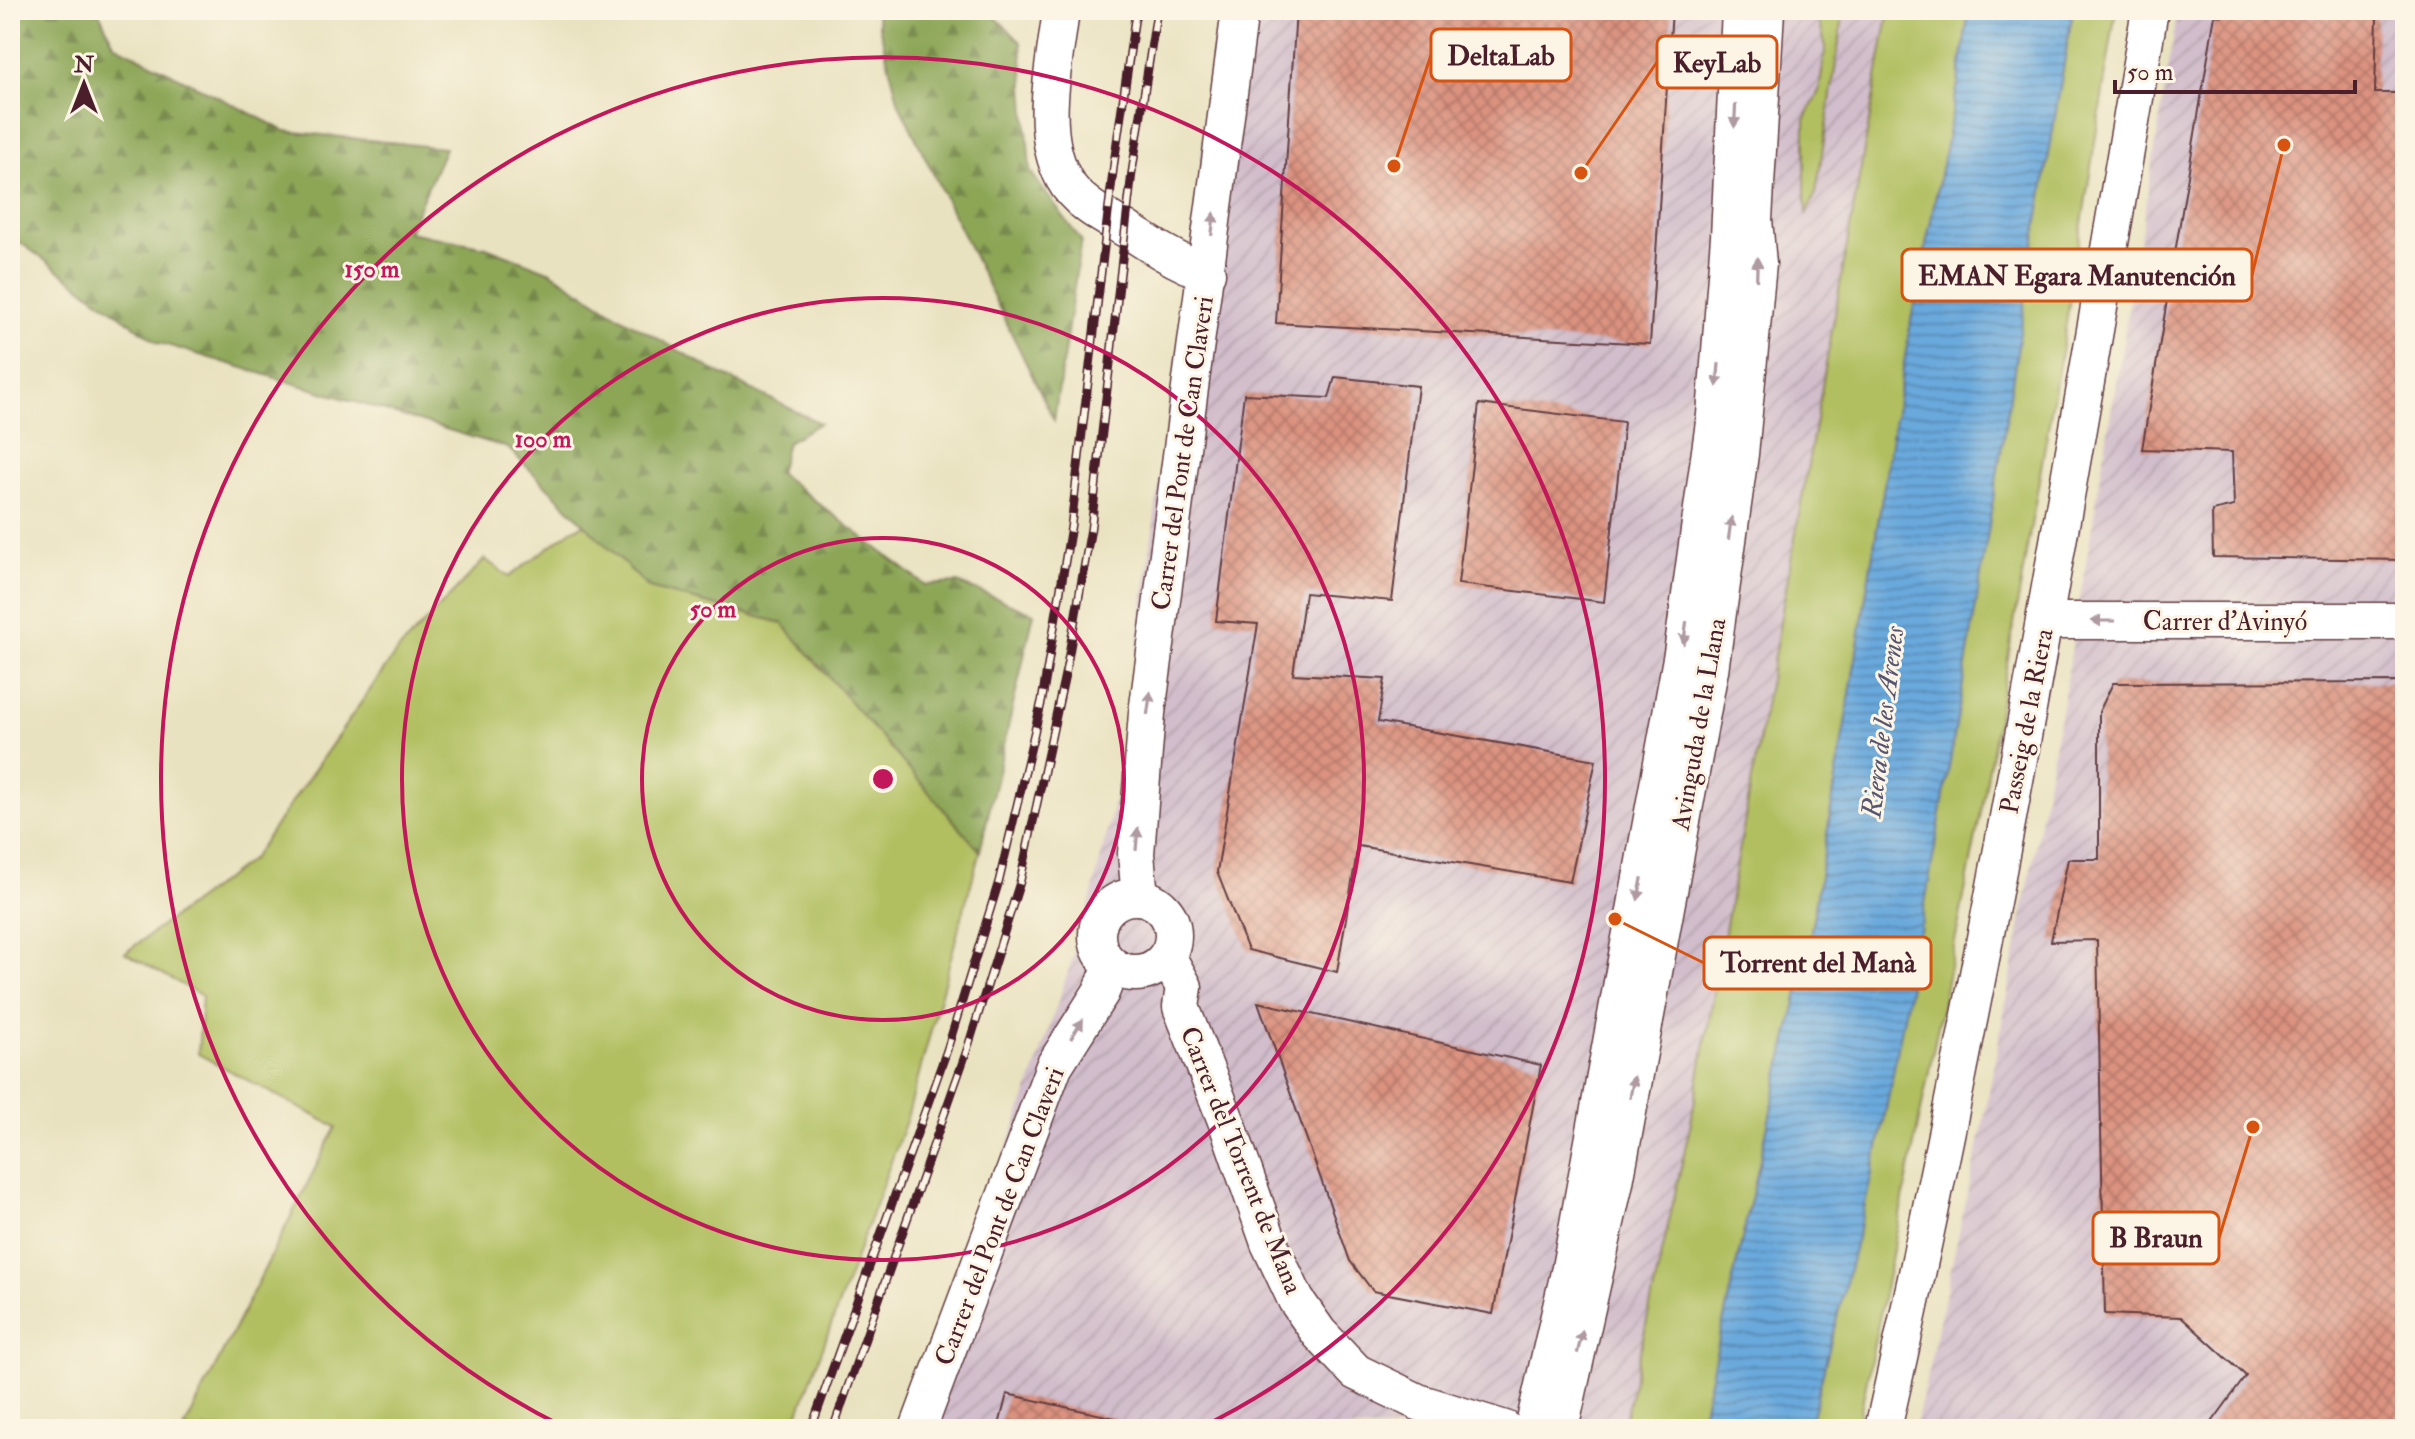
<svg xmlns="http://www.w3.org/2000/svg" width="2415" height="1439" font-family="'IM FELL Double Pica',serif">
<style>
.industrial{fill:url(#industrial-furrows)}
.green{fill:#b1bf61;stroke:#7e6f46;stroke-width:2}
.forest{fill:url(#forest-firs);stroke:#6b6241;stroke-width:2}
.water{fill:url(#water-rules);stroke:#5a6484;stroke-width:2}
.building{fill:url(#building-cross-hatch)}
.lines{fill:none;stroke-linecap:round;stroke-linejoin:round}
.minor-casing{stroke:#623c41;stroke-width:39}
.minor{stroke:#fff;stroke-width:36}
.rail-casing{stroke:#4a1f2b;stroke-width:9}
.rail{stroke:#fcf5e5;stroke-width:6;stroke-dasharray:18;stroke-linecap:butt}
.oneway{fill:#ae9aa0}
.ring{fill:none;stroke:#c2185b;stroke-width:4}
.labels{text-anchor:middle;stroke-width:6;stroke-linejoin:round;paint-order:stroke}
.street-label{font-size:26px;fill:#4a1f2b;stroke:#fcf5e5}
.water-label{font-size:28px;font-style:italic;fill:#565672;stroke:#fcf5e5}
.centre{fill:#c2185b;stroke:#fcf5e5;stroke-width:4}
.ring-label{font-size:24px;text-anchor:middle;font-weight:bold;fill:#c2185b;stroke:#fcf5e5;stroke-width:6;stroke-linejoin:round;paint-order:stroke}
.leader{fill:none;stroke:#d8530f;stroke-width:3}
.callout-dot{fill:#d8530f;stroke:#fcf5e5;stroke-width:3}
.callout{fill:#fcf5e5;stroke:#d8530f;stroke-width:3}
.callout-label{font-size:28px;text-anchor:middle;font-weight:bold;fill:#4a1f2b}
</style>
<defs>
<pattern id="industrial-furrows" width="10" height="10" patternUnits="userSpaceOnUse" patternTransform="scale(2)"><rect width="10" height="10" fill="#d1bdcb"/><path d="M-1 1l2-2M0 10L10 0M9 11l2-2" fill="none" stroke="#b5a2ae"/></pattern>
<pattern id="forest-firs" width="22" height="20" patternUnits="userSpaceOnUse" patternTransform="scale(2)"><rect width="22" height="20" fill="#8ca657"/><path d="M5 1l3.5 6h-7zM16 11l3.5 6h-7z" fill="#748748"/></pattern>
<pattern id="water-rules" width="6" height="5" patternUnits="userSpaceOnUse" patternTransform="scale(2)"><rect width="6" height="5" fill="#69a9dc"/><path d="M0 2.5h6" fill="none" stroke="#5889b3"/></pattern>
<pattern id="building-cross-hatch" width="8" height="8" patternUnits="userSpaceOnUse" patternTransform="scale(2)"><rect width="8" height="8" fill="#db9380"/><path d="M0 0l8 8M0 8l8-8" fill="none" stroke="#b47769"/></pattern>
</defs>
<rect width="100%" height="100%" fill="#fcf5e5"/>
<filter id="ink" filterUnits="userSpaceOnUse"><feTurbulence type="fractalNoise" baseFrequency=".0125" numOctaves="2"/><feDisplacementMap in="SourceGraphic" scale="16" xChannelSelector="R" yChannelSelector="G"/><feConvolveMatrix kernelMatrix="1 2 1 2 8 2 1 2 1" color-interpolation-filters="sRGB"/></filter>
<filter id="wash" filterUnits="userSpaceOnUse"><feTurbulence type="fractalNoise" baseFrequency=".006" numOctaves="4" result="noise"/><feDisplacementMap in="SourceGraphic" scale="32" xChannelSelector="R" yChannelSelector="G"/><feGaussianBlur stdDeviation="1.8" result="paint"/><feColorMatrix in="noise" values="0 0 0 0 0 0 0 0 0 0 0 0 0 0 0 0 0 1.4 0 .05"/><feComposite in="paint" operator="in"/></filter>
<g filter="url(#wash)">
<rect width="100%" height="100%" fill="#e9e2c0"/>
<g class="industrial">
<path d="M1218,10H1889L1691,1122L1623,1429H903L1028,1091L1086,918L1117,792L1185,296Z"/>
<path d="M2178,10H2405V1429H1915L1981,1134L2064,695Z"/>
</g>
<g class="green">
<path d="M1816,10H1844L1816,193L1807,213L1805,193V120L1819,91L1826,47Z"/>
<path d="M1889,10H1969L1958,84L1911,321L1809,944L1699,1429H1623L1691,1122Z"/>
<path d="M2073,10H2116L2065,330L1983,802L1857,1429H1809L1884,1121Z"/>
<path d="M585,524L649,588L782,623L980,851L907,1118L793,1429H184L336,1127L198,1054L202,996L125,953L252,859L395,654L485,559L509,577L573,529Z"/>
</g>
<g class="forest">
<path d="M10,10H98L114,44L285,131L445,148L408,232L486,247L551,272L622,318L722,375L820,423L787,442L779,473L925,585L958,583L1034,613L980,851L782,623L649,588L508,448L157,342L10,235Z"/>
<path d="M875,10H988L1021,42L1030,171L1081,241L1054,420L899,104Z"/>
</g>
<path class="water" d="M1969,10H2073C2010,380 1958,751 1884,1119C1863,1223 1834,1326 1809,1429H1699L1809,944L1911,321L1958,84Z"/>
<g id="blocks">
<g class="building">
<path d="M1296,10H1672L1650,344L1276,323Z"/>
<path d="M2215,15L2377,16L2375,93H2405V560L2213,557L2212,511L2234,506L2232,452L2142,449Z"/>
<path d="M1335,377L1418,386L1392,601L1305,593L1293,674L1385,679L1378,722L1596,760L1570,882L1358,846L1337,972L1248,950L1217,872L1258,624L1216,621L1244,394L1329,398Z"/>
<path d="M1479,404L1624,422L1604,602L1458,584Z"/>
<path d="M2405,682V1429H2207L2246,1376L2181,1317L2105,1314L2097,940L2051,941L2068,859H2099V712L2113,683Z"/>
<path d="M1258,1002L1541,1065L1493,1314L1373,1291L1350,1261Z"/>
<path d="M1007,1394L1115,1418L1114,1429H998Z"/>
</g>
</g>
</g>
<g filter="url(#ink)">
<use href="#blocks" fill-opacity="0" stroke="#623c41" stroke-width="2"/>
<g class="lines">
<g class="minor-casing">
<g id="minor">
<path d="M1061,10C1055,63 1037,130 1064,179C1076,202 1105,217 1126,229C1152,246 1177,262 1207,273"/>
<path d="M2045,621H2405"/>
<path d="M1140,897L1136,854L1147,713L1240,10"/>
<circle cx="1135" cy="935" r="38"/>
<path d="M1167,956L1184,987L1181,1007L1227,1123L1269,1243L1296,1300L1319,1333L1356,1372L1418,1402L1505,1429"/>
<path d="M918,1429L1054,1066L1101,992L1112,966"/>
<path d="M1533,1429L1570,1268L1682,653L1715,415L1729,237L1740,10"/>
<path d="M1560,1429L1615,1182L1710,670L1740,454L1758,264L1754,220L1766,10"/>
<path d="M1883,1429C1989,959 2069,484 2150,10"/>
</g>
</g>
<use href="#minor" class="minor"/>
<g class="rail-casing">
<g id="rail">
<path d="M811,1429L947,1050L999,881L1042,700L1071,526L1114,163L1136,10"/>
<path d="M833,1429L966,1053L1020,882L1067,665L1091,528L1132,172L1157,10"/>
</g>
</g>
<use href="#rail" class="rail"/>
</g>
<defs><path id="oneway-solid" d="M-6-.8H1V-3.2L6.5 0L1 3.2V.8H-6Z" transform="scale(2)"/></defs>
<g class="oneway">
<use href="#oneway-solid" transform="translate(1735 116) rotate(93)"/>
<use href="#oneway-solid" transform="translate(1213 224) rotate(-83)"/>
<use href="#oneway-solid" transform="translate(1757 269) rotate(-88)"/>
<use href="#oneway-solid" transform="translate(1718 375) rotate(95)"/>
<use href="#oneway-solid" transform="translate(1730 528) rotate(-82)"/>
<use href="#oneway-solid" transform="translate(2103 621) rotate(-180)"/>
<use href="#oneway-solid" transform="translate(1685 633) rotate(98)"/>
<use href="#oneway-solid" transform="translate(1149 703) rotate(-82)"/>
<use href="#oneway-solid" transform="translate(1137 839) rotate(-85)"/>
<use href="#oneway-solid" transform="translate(1640 889) rotate(101)"/>
<use href="#oneway-solid" transform="translate(1077 1029) rotate(-58)"/>
<use href="#oneway-solid" transform="translate(1632 1087) rotate(-79)"/>
<use href="#oneway-solid" transform="translate(1580 1342) rotate(-77)"/>
</g>
</g>
<g class="ring">
<circle cx="883" cy="779" r="241"/>
<circle cx="883" cy="779" r="481"/>
<path d="M566 1428A722 722 0 1 1 1200 1428"/>
</g>
<g class="labels">
<g class="street-label">
<text transform="translate(1182 453) rotate(-82)" y="9">Carrer del Pont de Can Claveri</text>
<text x="2225" y="630">Carrer d'Avinyó</text>
<text transform="translate(2026 721) rotate(-79)" y="9">Passeig de la Riera</text>
<text transform="translate(1698 724) rotate(-80)" y="9">Avinguda de la Llana</text>
<text transform="translate(1242 1160) rotate(68)" y="9">Carrer del Torrent de Mana</text>
<text transform="translate(999 1216) rotate(-69)" y="9">Carrer del Pont de Can Claveri</text>
</g>
<g class="water-label">
<text transform="translate(1882 722) rotate(-83)" y="10">Riera de les Arenes</text>
</g>
</g>
<circle cx="883" cy="779" r="12" class="centre"/>
<g class="ring-label">
<text x="372" y="277">150 m</text>
<text x="543" y="447">100 m</text>
<text x="713" y="617">50 m</text>
</g>
<path class="leader" d="M1394 166L1431 55M1581 173L1657 62M2284 145L2252 275M1615 919L1704 963M2253 1127L2219 1238"/>
<g class="callout-dot">
<circle cx="1394" cy="166" r="8"/>
<circle cx="1581" cy="173" r="8"/>
<circle cx="2284" cy="145" r="8"/>
<circle cx="1615" cy="919" r="8"/>
<circle cx="2253" cy="1127" r="8"/>
</g>
<g class="callout">
<rect x="1431" y="29" width="140" height="52" rx="8"/>
<rect x="1657" y="36" width="120" height="52" rx="8"/>
<rect x="1902" y="249" width="350" height="52" rx="8"/>
<rect x="1704" y="937" width="227" height="52" rx="8"/>
<rect x="2093" y="1212" width="126" height="52" rx="8"/>
</g>
<g class="callout-label">
<text x="1501" y="65">DeltaLab</text>
<text x="1717" y="72">KeyLab</text>
<text x="2077" y="285">EMAN Egara Manutención</text>
<text x="1818" y="972">Torrent del Manà</text>
<text x="2156" y="1247">B Braun</text>
</g>
<rect width="2415" height="1439" fill="none" stroke="#fcf5e5" stroke-width="40"/>
<g transform="translate(84 84)" stroke="#fcf5e5" stroke-width="6" paint-order="stroke">
<path d="M0-6L14 30L0 20L-14 30Z" fill="#4a1f2b"/>
<text y="-12" font-size="22" font-weight="bold" text-anchor="middle" fill="#4a1f2b">N</text>
</g>
<path d="M2115 80v12h240v-12" fill="none" stroke="#4a1f2b" stroke-width="4"/>
<text x="2127" y="80" font-size="24" fill="#4a1f2b" stroke="#fcf5e5" stroke-width="6" paint-order="stroke">50 m</text>
</svg>
